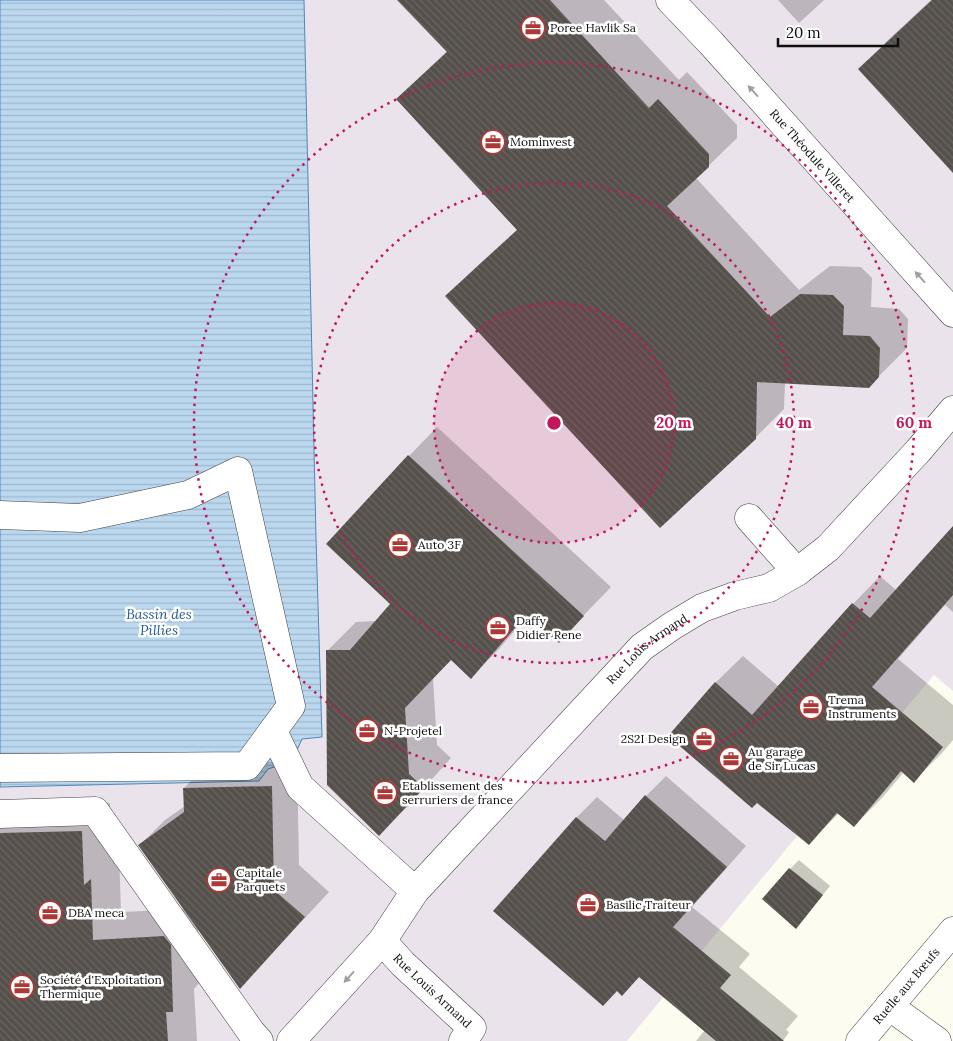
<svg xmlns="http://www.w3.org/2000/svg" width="953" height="1041" font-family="Lora,serif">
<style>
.industrial{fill:#ebe3eb}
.water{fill:url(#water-rules);stroke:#4a88bd}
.shadow{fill:#0003}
.building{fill:url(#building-back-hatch)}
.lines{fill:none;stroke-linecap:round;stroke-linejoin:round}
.minor-casing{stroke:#414141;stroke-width:29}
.minor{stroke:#fff;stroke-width:28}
.oneway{fill:#9f9f9f}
.ring{fill:none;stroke:#c2185b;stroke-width:2.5;stroke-dasharray:2.5 5}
.labels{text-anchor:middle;stroke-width:5;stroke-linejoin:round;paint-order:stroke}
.poi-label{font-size:12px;fill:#0e0e0e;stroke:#fff;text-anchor:start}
.street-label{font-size:12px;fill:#0e0e0e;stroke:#fff}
.water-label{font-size:14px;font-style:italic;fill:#265b91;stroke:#fff}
.centre{fill:#c2185b;stroke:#fff;stroke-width:2.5}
.ring-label{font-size:15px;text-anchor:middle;font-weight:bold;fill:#c2185b;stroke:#fff;stroke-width:5;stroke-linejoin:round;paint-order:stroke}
</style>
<defs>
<pattern id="water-rules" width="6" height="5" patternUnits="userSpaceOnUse" patternTransform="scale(1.25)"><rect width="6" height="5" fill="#bbd8ef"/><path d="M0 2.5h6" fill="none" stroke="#a0b8cc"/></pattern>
<pattern id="building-back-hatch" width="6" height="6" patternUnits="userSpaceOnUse" patternTransform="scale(1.25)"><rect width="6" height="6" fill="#55504b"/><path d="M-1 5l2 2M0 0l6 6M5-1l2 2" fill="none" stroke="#696561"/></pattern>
</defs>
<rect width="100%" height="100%" fill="#fdfcf0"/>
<path class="industrial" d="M304,0H953V691L934,675L797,836L627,1041H0V787L259,781L268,769L292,761L302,738L322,737L316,538Z"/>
<path class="water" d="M0,0H304L316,538L322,737L302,739L292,761L268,769L259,781L0,787Z"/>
<g class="shadow">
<path d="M399,0H604L679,80L687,72L737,125V138L696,178L799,290L830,266L861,267L872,278L871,307L899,309L908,319L907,348L868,387L785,383L784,409L755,438L447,296L475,268L518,229L397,99L447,51Z"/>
<path d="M778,0H824L799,23Z"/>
<path d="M931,0H953V171L860,69L888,40Z"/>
<path d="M437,427L611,587L559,641L528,615L499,649L471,677L452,659L433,678L437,745L451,758L408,806L379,834L327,651L356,622L376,621L392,604L328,544L409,456Z"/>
<path d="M953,527V612L945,605L898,659L953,705V740L942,753L914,781L904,772L882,798L854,826L839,813L808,844L715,683L743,656L779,687L853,604L880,576L896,590Z"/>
<path d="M297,761L299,865L329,892L264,962L240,987L198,928L200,982L194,989L197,1041H0V807L110,803L111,858L119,853L121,912L185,909L140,845L165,820L185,806L184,788L209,763Z"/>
<path d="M666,776L746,846L692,907L750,954L739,967L798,1016L786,1030L789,1032L783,1041H696L705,1030L640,976L622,994L494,911L577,817L597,797L624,820L646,796Z"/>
<path d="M799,860L830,886L804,918L790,869Z"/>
</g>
<g class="building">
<path d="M397,0H550L649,108L658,99L709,154V167L667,206L770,317L800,294L833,295L844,306L843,335L870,336L880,348L879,377L869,388L757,382L756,439L660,528L445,296L517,230L396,99L447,52Z"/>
<path d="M932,0H953V173L858,69Z"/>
<path d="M408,455L584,616L559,643L526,615L471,679L451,660L405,708L409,774L424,788L379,836L327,785L326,650H350L390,604L326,544Z"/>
<path d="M953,526V595L872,687L943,747L914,783L901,771L854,827L837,813L809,845L757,803L752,808L668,736L715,682L752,715L852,603L870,618Z"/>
<path d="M272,786L274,890L305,917L240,989L138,845L184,812L183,788Z"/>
<path d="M645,795L727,867L673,927L731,975L720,988L784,1041H716L639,977L622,996L617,991L603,1006L493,911L576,817L605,841Z"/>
<path d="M82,831L84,885L91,879L93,940L164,936L171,945L173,1012H166L168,1041H0V833Z"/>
<path d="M789,868L823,895L796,929L762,899Z"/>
</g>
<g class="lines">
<g class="minor-casing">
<g id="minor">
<path id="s1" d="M670,0L711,43L953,313"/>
<path d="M0,515L80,518L188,495L238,471L291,706L247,766L0,768"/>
<path d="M749,518L797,572"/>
<path d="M273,731L300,787L415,891"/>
<path d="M0,814L95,811L251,1032L259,1041"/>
<path id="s2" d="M382,941L403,964L472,1028L463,1041"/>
<path d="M889,1006L937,1041"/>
<path id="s3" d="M291,1041L382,941L415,891L642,647L672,626L702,608L735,596L769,588L797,572L828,548L918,451L953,410"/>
<path id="s4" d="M860,1041L953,931"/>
</g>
</g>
<use href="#minor" class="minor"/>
</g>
<defs><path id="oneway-solid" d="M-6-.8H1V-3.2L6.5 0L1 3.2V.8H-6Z" transform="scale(1.25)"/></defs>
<g class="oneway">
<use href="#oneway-solid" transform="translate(753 91) rotate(-132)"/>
<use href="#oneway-solid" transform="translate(920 277) rotate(-132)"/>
<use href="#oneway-solid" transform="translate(349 977) rotate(132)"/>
</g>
<circle cx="554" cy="423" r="120" fill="#c2185b" fill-opacity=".12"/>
<g class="ring">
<circle cx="554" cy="423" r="120"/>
<circle cx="554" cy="423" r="240"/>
<circle cx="554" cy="423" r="360"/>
</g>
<defs>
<g id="office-ring" transform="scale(1.25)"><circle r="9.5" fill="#fff" stroke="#ad3936" stroke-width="1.5"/><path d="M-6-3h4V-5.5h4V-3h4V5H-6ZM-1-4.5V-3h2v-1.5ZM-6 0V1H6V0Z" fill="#ad3936"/></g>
</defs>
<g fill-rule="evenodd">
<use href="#office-ring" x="533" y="28"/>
<use href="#office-ring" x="493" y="142"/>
<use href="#office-ring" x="400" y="545"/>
<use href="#office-ring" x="498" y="628"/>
<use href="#office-ring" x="811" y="707"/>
<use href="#office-ring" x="367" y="731"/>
<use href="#office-ring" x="704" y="739"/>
<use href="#office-ring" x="731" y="759"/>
<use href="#office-ring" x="385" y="793"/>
<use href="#office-ring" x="219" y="880"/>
<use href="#office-ring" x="588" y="905"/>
<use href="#office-ring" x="50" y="913"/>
<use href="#office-ring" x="22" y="987"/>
</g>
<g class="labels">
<g class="poi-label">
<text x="550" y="32">Poree Havlik Sa</text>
<text x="510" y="146">Mominvest</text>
<text x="418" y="549">Auto 3F</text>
<text x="516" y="625">Daffy<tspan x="516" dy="14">Didier Rene</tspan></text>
<text x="828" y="704">Trema<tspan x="828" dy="14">Instruments</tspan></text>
<text x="384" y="735">N-Projetel</text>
<text x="686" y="743" text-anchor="end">2S2I Design</text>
<text x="748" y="756">Au garage<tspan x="748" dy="14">de Sir Lucas</tspan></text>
<text x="402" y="790">Etablissement des<tspan x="402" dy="14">serruriers de france</tspan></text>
<text x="236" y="877">Capitale<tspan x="236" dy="14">Parquets</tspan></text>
<text x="606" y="909">Basilic Traiteur</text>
<text x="68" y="917">DBA meca</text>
<text x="40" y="984">Société d'Exploitation<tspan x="40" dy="14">Thermique</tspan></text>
</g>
<g class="street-label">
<text dy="4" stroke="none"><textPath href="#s1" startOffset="211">Rue Théodule Villeret</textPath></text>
<text dy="4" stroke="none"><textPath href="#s3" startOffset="531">Rue Louis Armand</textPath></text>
<text dy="4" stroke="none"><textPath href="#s4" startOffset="72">Ruelle aux Bœufs</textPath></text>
<text dy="4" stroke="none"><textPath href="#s2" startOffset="71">Rue Louis Armand</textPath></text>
</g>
<g class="water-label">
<text x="159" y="619">Bassin des<tspan x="159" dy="16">Pillies</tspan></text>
</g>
</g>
<circle cx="554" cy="423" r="8" class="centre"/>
<g class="ring-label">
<text x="674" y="428">20 m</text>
<text x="794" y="428">40 m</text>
<text x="914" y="428">60 m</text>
</g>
<path d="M778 38v8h120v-8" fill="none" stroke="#0e0e0e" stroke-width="2.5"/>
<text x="786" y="38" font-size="15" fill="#0e0e0e" stroke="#ffffff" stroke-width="4" paint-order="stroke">20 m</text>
</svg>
